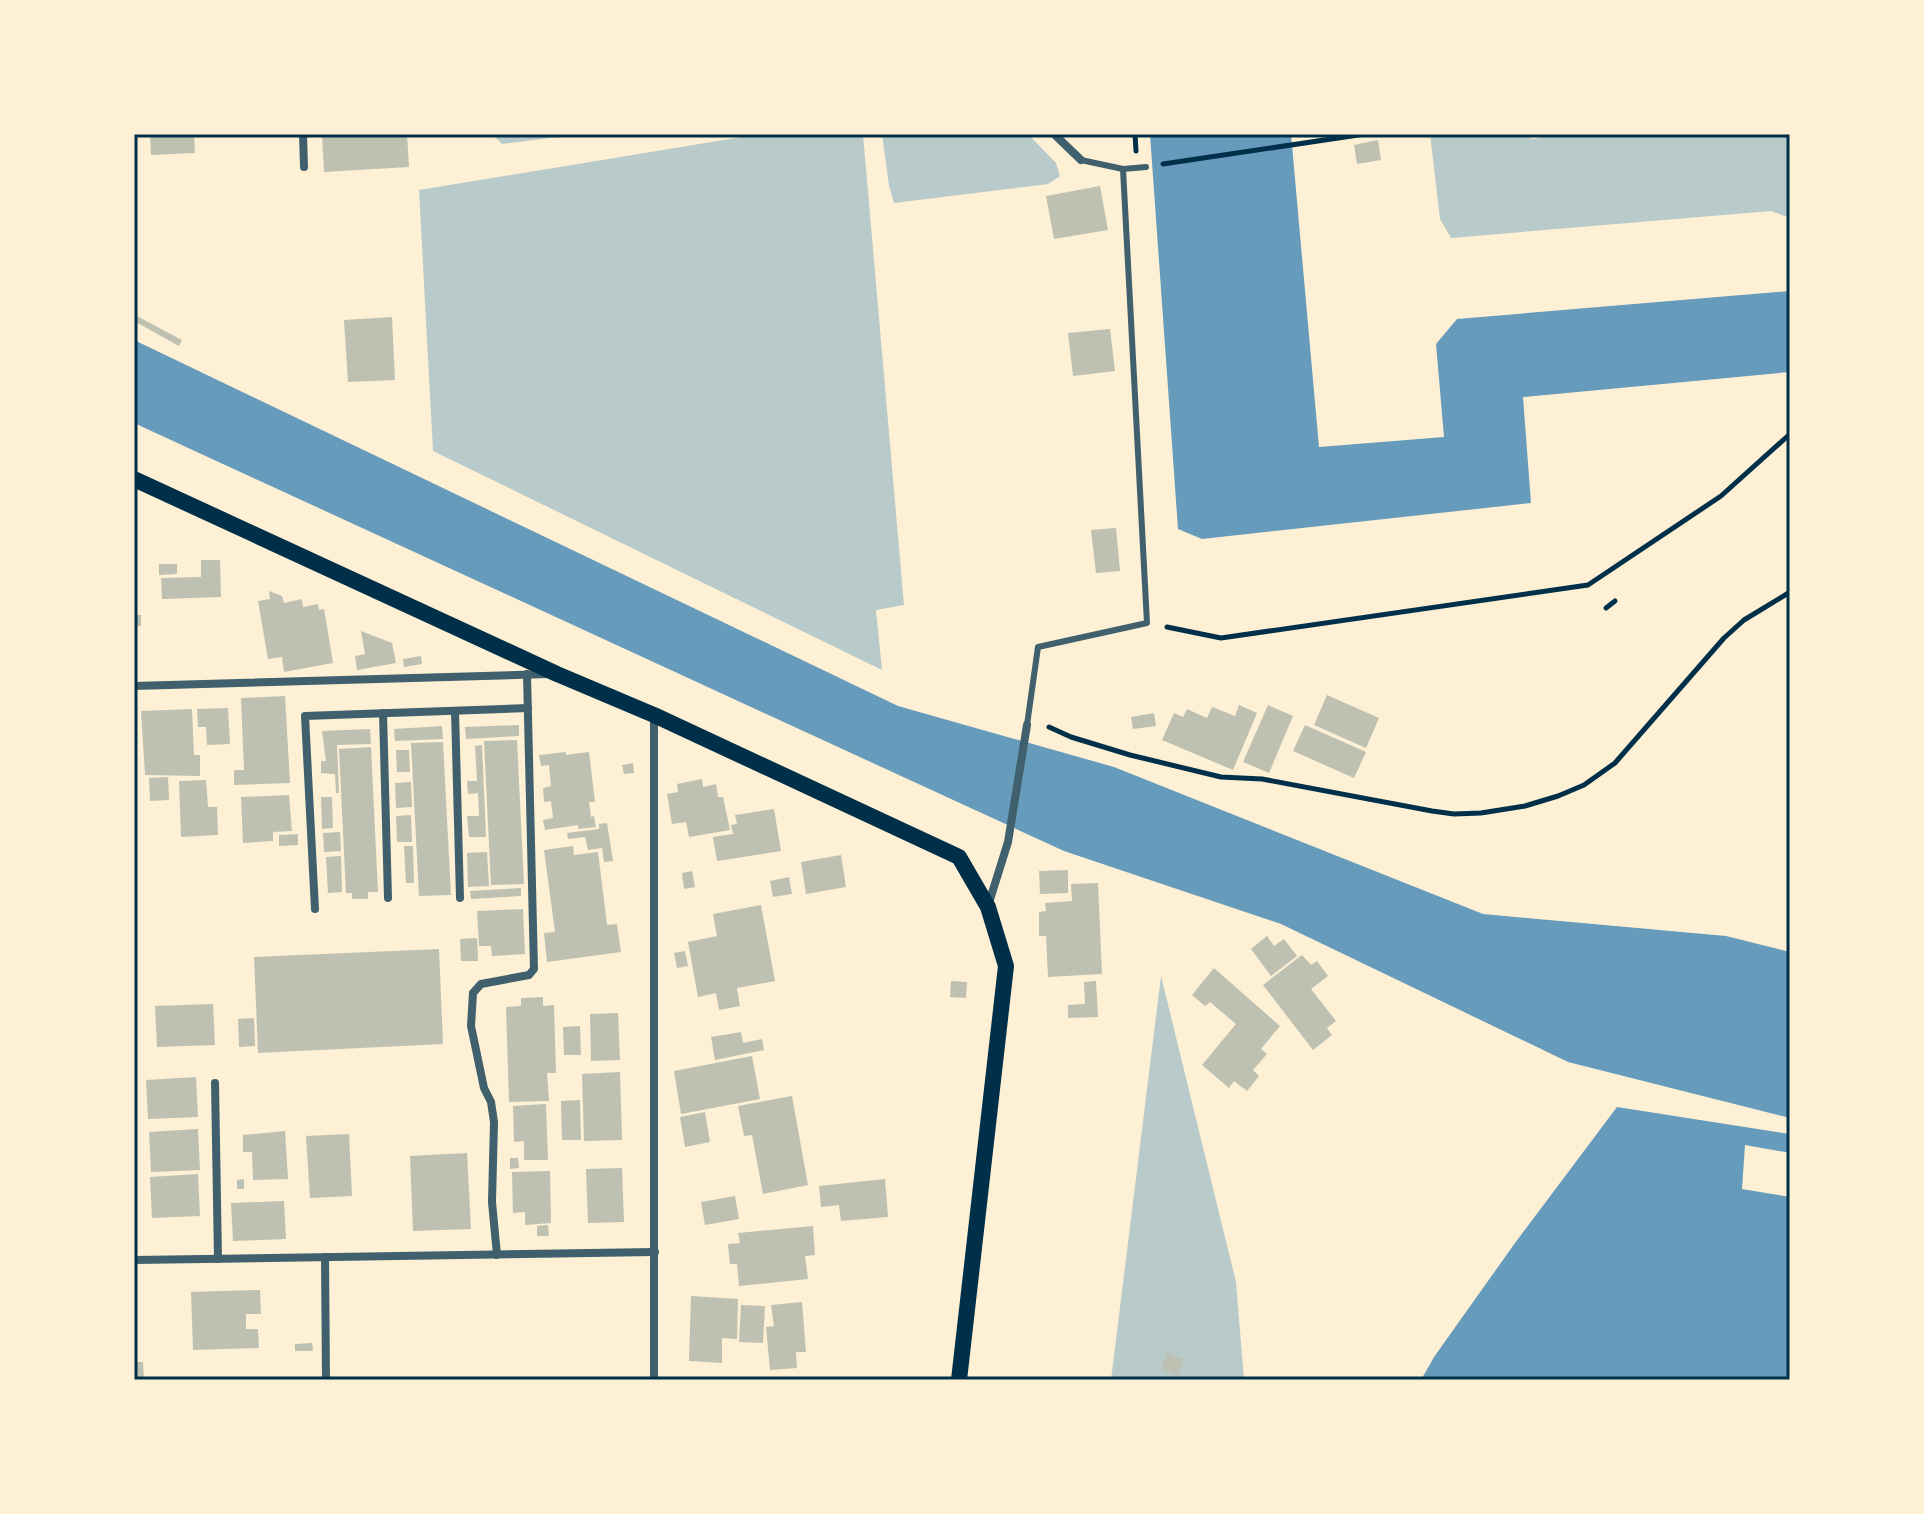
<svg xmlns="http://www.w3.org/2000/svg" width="1924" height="1514" font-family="Overpass,sans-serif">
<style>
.green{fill:#b9caca}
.water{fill:#669bbc}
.pier{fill:#fdf0d5}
.building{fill:#bec0b2}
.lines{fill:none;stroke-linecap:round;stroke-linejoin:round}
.path{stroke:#003049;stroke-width:5}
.service{stroke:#3f606c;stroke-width:6}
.minor{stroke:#3f606c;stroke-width:8}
.secondary{stroke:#003049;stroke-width:16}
.neatline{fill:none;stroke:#003049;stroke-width:3}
</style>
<rect width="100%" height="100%" fill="#fdf0d5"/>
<g class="green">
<path d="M492,134H582L502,144Z"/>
<path d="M760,134H863L904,605L876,610L882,670L433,451L419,190Z"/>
<path d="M882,134H1028L1056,163L1060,176L1048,184L894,203L889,186Z"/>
<path d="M1430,134H1518L1533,139L1560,134H1790V218L1771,211L1451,238L1440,219Z"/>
<path d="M1161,976L1236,1282L1244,1380H1111Z"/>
</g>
<g class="water">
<path d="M1150,134H1291L1319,447L1444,437L1436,344L1457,319L1790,291V372L1523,397L1531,503L1202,539L1178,529Z"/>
<path d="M134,340L898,706L1114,767L1483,914L1726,936L1790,952V1118L1568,1062L1281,924L1064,851L134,423Z"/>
<path d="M1617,1107L1790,1134V1380H1421L1434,1357L1515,1243Z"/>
</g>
<path class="pier" d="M1745,1145L1790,1153V1197L1742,1189Z"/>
<g class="building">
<path d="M150,134H194L195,153L151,155Z"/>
<path d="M322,134H407L409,167L324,172Z"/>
<path d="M1378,140L1381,160L1357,164L1354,145Z"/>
<path d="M1100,186L1108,230L1054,239L1046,196Z"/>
<path d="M135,315L182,340L179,346L134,321Z"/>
<path d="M392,317L395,380L348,382L344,320Z"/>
<path d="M1110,329L1115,371L1073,376L1068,333Z"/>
<path d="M1116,528L1120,571L1096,573L1091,530Z"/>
<path d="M201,560H220L221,597L162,599L161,578L201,577Z"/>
<path d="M159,564H177V574L159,575Z"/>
<path d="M269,591L282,596L284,603L302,599L303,607L318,604L319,610L324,609L333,663L284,672L282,657L268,659L258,601L270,599Z"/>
<rect x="134" y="615" width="7" height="11"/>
<path d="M361,631L392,643L396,663L357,670L355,656L365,654Z"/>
<path d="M421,656L422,664L404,667L403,659Z"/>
<path d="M1327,695L1379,718L1366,748L1314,725Z"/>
<path d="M285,696L290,783L234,785V770H244L241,698Z"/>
<path d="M1239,705L1257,713L1233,770L1162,740L1174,713L1183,717L1187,709L1207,718L1212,707L1235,716Z"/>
<path d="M1268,705L1293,716L1269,773L1243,762Z"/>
<path d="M228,708L230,744L207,745L206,727H198L197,709Z"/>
<path d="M192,709L194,755H200V776L145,775L141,711Z"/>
<path d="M1154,713L1156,726L1133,729L1131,717Z"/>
<path d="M519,725V736L466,739L465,727Z"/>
<path d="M1305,725L1366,752L1354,778L1293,751Z"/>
<path d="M442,726L443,739L395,741L394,729Z"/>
<path d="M370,729L371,744L337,745L339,793H336L335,774L321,773V761H326L322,731Z"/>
<path d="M517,740L524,884L491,885L484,741Z"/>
<path d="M443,742L451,895L419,896L411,743Z"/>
<path d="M482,745L486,837H469L467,816H479L478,793L468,794L467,781H477L475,746Z"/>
<path d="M371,747L378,892H368V899H352V893H346L339,749Z"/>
<path d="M396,750H409L410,772H397Z"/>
<path d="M566,752V755L589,752L595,802H589L591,817L594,816L596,827L578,829V825L545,830L543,820L553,818L551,801L544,802L543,788L551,786L549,765L541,766L539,755Z"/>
<path d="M633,763L634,773L624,774L622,765Z"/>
<path d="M168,777L169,800L150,801L149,778Z"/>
<path d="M702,779L703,787L716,784L718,797H723L730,830L689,837L686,822L672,824L667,794L678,792L677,784Z"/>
<path d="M206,780L208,807H217L218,835L181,837L179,781Z"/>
<path d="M411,782L412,807L396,808L395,783Z"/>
<path d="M289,795L292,831L273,832V841L243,843L241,797Z"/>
<path d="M321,797H332L333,828L322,829Z"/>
<path d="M774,809L781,851L717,861L713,837L733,834L731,825L737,824L735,815Z"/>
<path d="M411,815L412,842H397L396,816Z"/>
<path d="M607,823L613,861L604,862L602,848L588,850L585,837L568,839L567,833L599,829V824Z"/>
<path d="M340,832L341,851L324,852L323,833Z"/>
<path d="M298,834V845L279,846V835Z"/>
<path d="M404,846H413L414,883H406Z"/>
<path d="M573,846L574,855L598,852L607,925L617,924L621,952L547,962L544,933L555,932L544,850Z"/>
<path d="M487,852L489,886L468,887L467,853Z"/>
<path d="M841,855L846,887L806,894L801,862Z"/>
<path d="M341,856L342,892L328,893L326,857Z"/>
<path d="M1068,870V893L1040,894L1039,871Z"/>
<path d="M692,871L695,887L684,889L682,873Z"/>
<path d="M789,877L792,894L773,897L770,881Z"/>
<path d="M1098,883L1102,974L1048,977L1046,936H1039V912L1046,911L1045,903L1072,901L1071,884Z"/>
<path d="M521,888V896L471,899L470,891Z"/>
<path d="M761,905L775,981L737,988L740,1006L719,1010L716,993L698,997L688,942L717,936L713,914Z"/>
<path d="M523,909L525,954L492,956L491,946H479L477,911Z"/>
<path d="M1267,936L1274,946L1284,939L1297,956L1271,976L1251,949Z"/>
<path d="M477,938L478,961H461L460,939Z"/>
<path d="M439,949L443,1044L258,1053L254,957Z"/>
<path d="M685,951L688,966L677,968L674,953Z"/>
<path d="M1302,955L1311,965L1317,961L1328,976L1311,989L1336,1021L1327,1028L1332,1035L1313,1050L1263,985Z"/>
<path d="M1214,968L1280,1026L1261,1049L1267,1054L1253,1070L1259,1076L1247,1091L1234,1081L1229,1088L1202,1065L1236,1024L1210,1002L1205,1006L1192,995Z"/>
<path d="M951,981L967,982L966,998L950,997Z"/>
<path d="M1096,981L1098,1017L1068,1018V1005L1085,1004L1084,982Z"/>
<path d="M543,997V1006L554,1005L556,1073H547L549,1101L509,1102L506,1007L521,1006V998Z"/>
<path d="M213,1004L215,1045L157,1047L155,1006Z"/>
<path d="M618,1013L620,1060L591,1061L590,1014Z"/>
<path d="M254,1018L255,1046L239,1047L238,1019Z"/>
<path d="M580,1026L581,1055H564L563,1027Z"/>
<path d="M741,1032L743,1043L762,1039L764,1050L715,1060L711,1037Z"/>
<path d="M752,1056L760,1099L681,1114L674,1071Z"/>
<path d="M620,1072L622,1140L584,1141L582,1074Z"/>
<path d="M196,1077L198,1117L148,1119L146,1080Z"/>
<path d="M792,1096L808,1185L763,1194L752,1135L744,1136L738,1106Z"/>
<path d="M580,1100L581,1140H562L561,1101Z"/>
<path d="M546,1104L548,1160H524V1141L514,1142L513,1106Z"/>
<path d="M705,1112L710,1142L685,1147L680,1117Z"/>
<path d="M198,1129L200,1170L151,1172L149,1132Z"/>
<path d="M285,1131L288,1179L253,1180L252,1152H243V1135Z"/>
<path d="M349,1134L352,1196L310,1198L306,1136Z"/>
<path d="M467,1153L471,1229L413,1231L410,1156Z"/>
<path d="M510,1158H518L519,1168L510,1169Z"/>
<path d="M622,1168L624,1222L588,1223L586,1169Z"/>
<path d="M550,1171L551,1223L525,1225V1212L513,1213L512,1172Z"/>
<path d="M198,1174L200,1216L152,1218L150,1177Z"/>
<path d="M244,1179V1189H237V1180Z"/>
<path d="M885,1179L888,1217L841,1221L839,1205L821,1207L819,1186Z"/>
<path d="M735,1196L739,1219L705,1225L701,1202Z"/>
<path d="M284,1201L286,1239L233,1241L231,1203Z"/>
<path d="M548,1225L549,1236H537V1226Z"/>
<path d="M813,1226L815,1255L805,1256L808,1279L739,1286L737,1264H730L728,1244L740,1243L738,1233Z"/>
<path d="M260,1290L261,1314H246V1329H258L259,1348L193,1350L191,1292Z"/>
<path d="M691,1296L738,1299L737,1339L722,1338V1363L689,1361Z"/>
<path d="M802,1302L806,1352H796L797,1368L770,1370L766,1327L774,1326L771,1305Z"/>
<path d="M741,1305L765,1306L763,1343L739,1342Z"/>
<path d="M312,1343L313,1351H295V1344Z"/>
<path d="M1167,1353L1184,1360L1178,1376L1161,1369Z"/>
<path d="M134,1362H143L144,1380H134Z"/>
</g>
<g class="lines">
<g class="path">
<path d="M1135,134L1136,151"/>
<path d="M1163,164L1365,134"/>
<path d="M1606,608L1615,601"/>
<path d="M1167,627L1221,638L1588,585L1721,496L1790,434"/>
<path d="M1049,727L1071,737L1130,755L1221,777L1262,779L1432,811L1454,814L1481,813L1525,806L1558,796L1584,785L1615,763L1724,638L1744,620L1790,592"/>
</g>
<g class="service">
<path d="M1081,160L1123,169L1146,167"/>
<path d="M1027,725L1038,647L1147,623L1123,169"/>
</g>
<g class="minor">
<path d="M303,134L304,167"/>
<path d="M1054,134L1081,160"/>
<path d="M134,686L549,674"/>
<path d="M455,711L460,898"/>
<path d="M383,713L388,898"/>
<path d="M988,906L1008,842L1027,725"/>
<path d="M315,909L305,716L528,708"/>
<path d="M215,1083L218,1259"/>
<path d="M497,1255L492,1202L494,1122L491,1102L484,1088L471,1026L473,993L481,984L529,975L534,969L527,674"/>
<path d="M325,1257L326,1380"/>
<path d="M134,1260L655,1252"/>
<path d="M654,1380V716"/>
</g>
<path class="secondary" d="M134,479L557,674L654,715L959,857L988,907L1006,966L959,1380"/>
</g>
<rect width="1924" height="1514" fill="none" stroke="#fdf0d5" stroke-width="272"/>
<rect x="136" y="136" width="1652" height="1242" class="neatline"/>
</svg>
